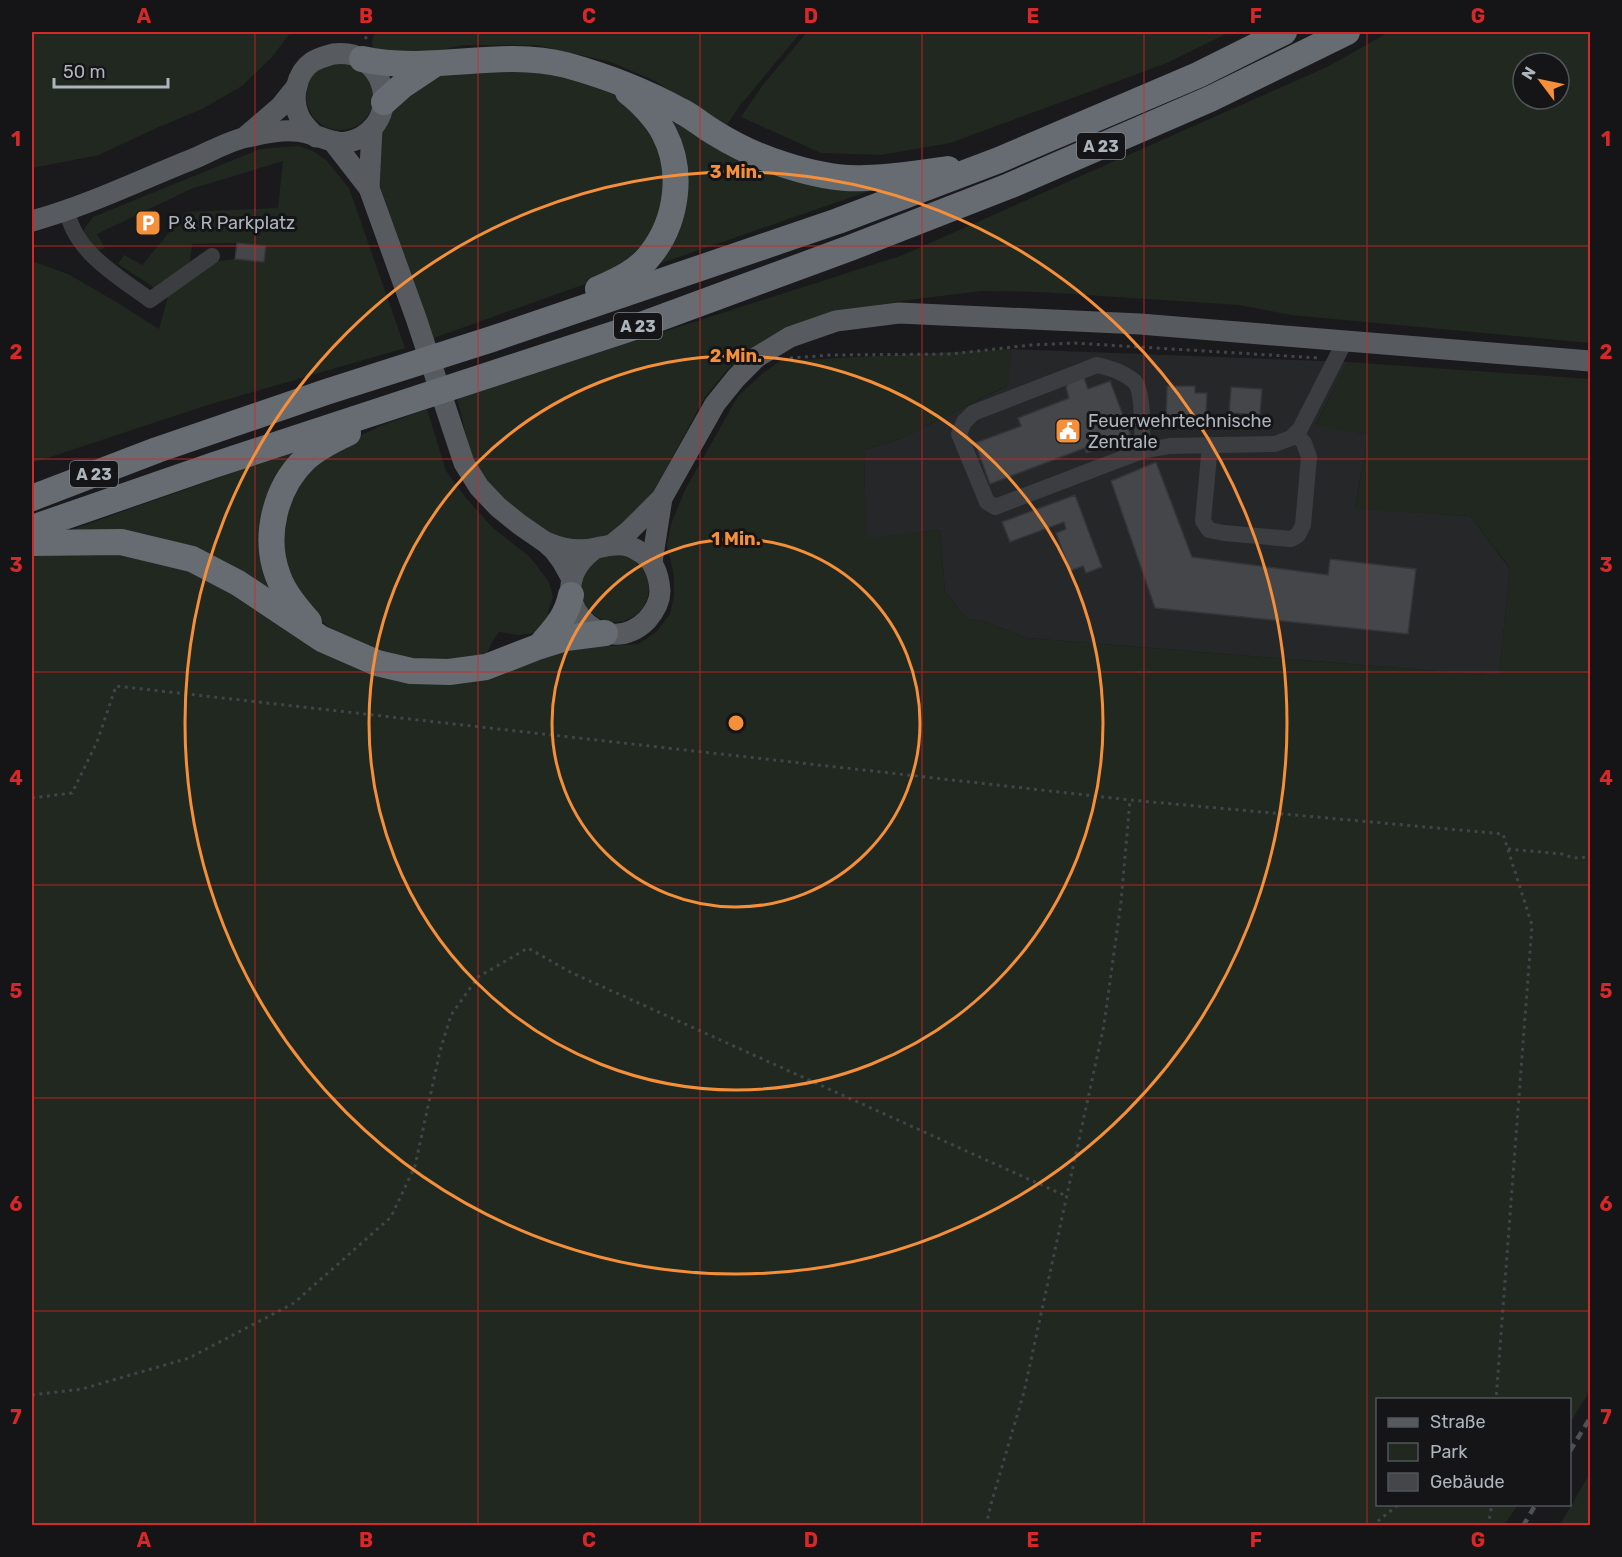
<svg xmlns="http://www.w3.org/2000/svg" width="1622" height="1557" font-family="Rubik,sans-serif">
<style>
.built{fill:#262729}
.green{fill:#202820;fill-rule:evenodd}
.building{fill:#444649;stroke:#343538;stroke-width:1.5}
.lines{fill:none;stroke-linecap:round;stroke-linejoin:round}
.path{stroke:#414448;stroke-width:3;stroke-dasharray:3 4.5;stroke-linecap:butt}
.minor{stroke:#3b3d41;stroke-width:16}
.major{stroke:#575b60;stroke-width:21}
.highway{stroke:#676c72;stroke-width:26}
.rail{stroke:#4e5256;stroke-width:4.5;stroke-dasharray:8 6;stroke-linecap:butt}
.grid{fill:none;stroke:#d62828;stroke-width:1.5;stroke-opacity:0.55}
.ring{fill:none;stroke:#f58f39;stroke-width:3}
.labels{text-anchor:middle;stroke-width:6;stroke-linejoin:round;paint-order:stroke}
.shield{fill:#151517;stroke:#7f848a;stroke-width:1.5}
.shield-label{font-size:16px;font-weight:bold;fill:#acb4bc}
.poi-label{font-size:18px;fill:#acb4bc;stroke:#151517;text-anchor:start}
.centre{fill:#f58f39;stroke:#151517;stroke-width:3}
.ring-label{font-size:18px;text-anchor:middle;font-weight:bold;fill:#f58f39;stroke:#151517;stroke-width:6;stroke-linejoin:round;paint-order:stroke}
.neatline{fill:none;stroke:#d62828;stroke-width:2}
.grid-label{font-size:20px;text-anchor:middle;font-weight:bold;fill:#d62828}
</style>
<rect width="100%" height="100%" fill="#1a1a1c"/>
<path class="built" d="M1011,349L1348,362L1316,424L1368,434L1355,508L1470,516L1510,569L1499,676L1027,638L983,621L967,619L945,592L940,530L866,539L864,450L900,439L1007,386Z"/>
<g class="green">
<path d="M32,32H291L272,57L242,86L202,109L154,129L99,155L32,168Z"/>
<path d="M376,32H801L738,108L725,128L655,81L611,62L536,45H463L414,56L375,52C371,44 371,39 376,32Z"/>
<path d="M807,32H1230L1167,63L950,143L881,155L821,153L741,117L762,86Z"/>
<path d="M1389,32H1590V343L1291,315L1239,305L1040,292L982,291L900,301L832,313L751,348L727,370L705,397L654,491L632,520L611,537L587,544L550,534L523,517L486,481L472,459L457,398L903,255L1329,66ZM1523,63H1559V99H1523Z"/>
<circle cx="340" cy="96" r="34"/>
<path d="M490,69L549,71L610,88L634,107L666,152L659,227L622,271L431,339L378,180L377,137L390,106L434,76Z"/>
<path d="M650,103L710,138L884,186L650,267L684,202Z"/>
<path d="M299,146L313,151L326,160L349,188L405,348L208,405L32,463V261L68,274L113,300L159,329L168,296L211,262L235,259L264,262L266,247L237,243L192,244L190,261L176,276L155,288L118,264L124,255L142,265L186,212L278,208L283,161L191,189L97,234L105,248L93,252L82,241L84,229L93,217L260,149Z"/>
<path d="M1011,349L1008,385L900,439L864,450L866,538L940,530L945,592L967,619L983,621L1027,638L1499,676L1510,568L1470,516L1355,509L1368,434L1316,425L1348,362L1590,379V1391L1570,1423V1400H1378V1504L1518,1505L1504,1525H32V556L57,550L121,548L196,569L377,673L563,649L639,644L657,631L670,614L674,596V576L667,545L671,524L684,492L738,396L763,373L780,361Z"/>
<path d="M427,409L446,471L466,498L493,528L530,557L549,582L553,597L548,613L553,619L536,633L518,635L499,632L492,642L486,656L452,662L417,661L380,655L354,643L330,628L305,606L288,578L281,550L286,505L302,475L336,448L378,427Z"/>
<path d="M291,452L295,460L278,487L286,604L241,577L65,532Z"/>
<circle cx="615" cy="588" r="34"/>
<path d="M1590,1473V1525H1560Z"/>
</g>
<g class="building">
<path d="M237,243L266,246L264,262L235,259Z"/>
<path d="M1082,372L1088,389L1110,381L1131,436L1086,453L1085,448L990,484L975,443L1021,426L1018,418L1069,398L1066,388L1068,381Z"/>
<path d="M1167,386H1195V393H1207L1206,415H1192V422L1166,421Z"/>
<path d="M1231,387L1262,389L1260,415L1229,413Z"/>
<path d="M1156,462L1192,557L1328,575L1330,559L1416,569L1408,634L1155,608L1111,481Z"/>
<path d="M1075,495L1102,567L1086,573L1083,566L1070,571L1056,533L1066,529L1064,522L1010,542L1002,522Z"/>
</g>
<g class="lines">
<g class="path">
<path d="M365,39L370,32"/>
<path d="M790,358L832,355L951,354L1031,345L1074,343L1319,358"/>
<path d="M32,798L72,793L97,742L116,686L1130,800L1503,834L1532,925L1496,1400"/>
<path d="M1508,849L1562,854L1574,858L1590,857"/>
<path d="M32,1395L82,1389L189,1358L294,1303L391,1217L415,1166L440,1051L451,1015L478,977L528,948L572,973L1066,1196"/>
<path d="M986,1526L991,1504L1024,1392L1104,1025L1121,902L1130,800"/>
<path d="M1372,1526L1399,1504"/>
<path d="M1488,1526L1492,1504"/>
</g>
<g class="minor">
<path d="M67,210C74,252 119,277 150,300L212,256"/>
<path d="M1210,445L1203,521L1209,530L1224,533L1291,539L1298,535L1303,525L1309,457L1304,443L1296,434"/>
<path d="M1142,451C1142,436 1144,393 1135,382C1124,372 1111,368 1097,365L973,413L964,422L959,434L987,502L995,507L1142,451L1169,446L1275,444L1291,438L1300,429L1345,341"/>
</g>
<g class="major">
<path d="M245,137L280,107L297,86"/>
<path d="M334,143L369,188L416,318L464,463L479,487L498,507L519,524L545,542L553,549L562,561L572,579"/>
<path d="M369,188L372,129"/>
<path d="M32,221C87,206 140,180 193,159C210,152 230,140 248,137C261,134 280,130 293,131C319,131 336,153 363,136C391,118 390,79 363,60C355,54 343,53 333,54C326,56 318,58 312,62C296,73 291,99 299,116C303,125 309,130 316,137"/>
<path d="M546,542C562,549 579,552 596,548C613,545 624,541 640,552C654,560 659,576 660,591C660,602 654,612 647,620C602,665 533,592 596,548"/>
<path d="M613,544L629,531L662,498L715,404L736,378L757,357L790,337L836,321L899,313L1140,324L1590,361"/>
<path d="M652,562L662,498"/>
</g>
<g class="highway">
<path d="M362,59C430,74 499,48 566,65C606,76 645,91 681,111C693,117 703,126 715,133C736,146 762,158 785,165C810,173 841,180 866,178C893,177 921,173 948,169"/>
<path d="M384,102L402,86L435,64"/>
<path d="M598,289C616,281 639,271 651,254C677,221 684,171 664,133C657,119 640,101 628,92"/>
<path d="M32,498L157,450L326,392L492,339L838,221L999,160L1198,75L1284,32"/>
<path d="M32,528L214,465L641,325L850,248L1009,186L1210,99L1347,32"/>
<path d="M32,543L121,542L192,559L238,583L322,639L377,663L411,671L449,672L486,667L540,646L566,638L605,633"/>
<path d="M309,622C297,608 284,593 278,576C263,537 275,488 305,459C317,448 333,440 348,433"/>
<path d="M540,646C555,628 566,618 571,595"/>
</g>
<g class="rail">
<path d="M1570,1451L1590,1418"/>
<path d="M1523,1526L1536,1504"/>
</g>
</g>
<path class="grid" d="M255,32V1526M478,32V1526M700,32V1526M922,32V1526M1144,32V1526M1367,32V1526M32,246H1590M32,459H1590M32,672H1590M32,885H1590M32,1098H1590M32,1311H1590"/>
<g class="ring">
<circle cx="736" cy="723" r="184"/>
<circle cx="736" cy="723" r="367"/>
<circle cx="736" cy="723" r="551"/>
</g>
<defs>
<g id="parking-square" transform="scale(1.35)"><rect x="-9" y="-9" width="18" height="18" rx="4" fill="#f58f39" stroke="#151517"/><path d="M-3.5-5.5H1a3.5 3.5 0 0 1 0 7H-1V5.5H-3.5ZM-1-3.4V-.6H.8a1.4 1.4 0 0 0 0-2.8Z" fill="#fff"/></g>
<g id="civic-square" transform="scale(1.35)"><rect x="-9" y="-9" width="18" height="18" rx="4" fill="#f58f39" stroke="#151517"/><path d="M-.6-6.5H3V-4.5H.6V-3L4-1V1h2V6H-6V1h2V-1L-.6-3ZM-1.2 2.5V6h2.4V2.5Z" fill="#fff"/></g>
</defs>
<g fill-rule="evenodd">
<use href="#parking-square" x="148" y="223"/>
<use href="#civic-square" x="1068" y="431"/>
</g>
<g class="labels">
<g class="shield">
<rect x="1077" y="133" width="48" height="26" rx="4.5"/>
<rect x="614" y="313" width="48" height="26" rx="4.5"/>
<rect x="70" y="461" width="48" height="26" rx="4.5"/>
</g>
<g class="shield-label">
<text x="1101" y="152">A 23</text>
<text x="638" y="332">A 23</text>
<text x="94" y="480">A 23</text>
</g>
<g class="poi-label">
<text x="168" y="229">P &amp; R Parkplatz</text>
<text x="1088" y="427">Feuerwehrtechnische<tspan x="1088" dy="21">Zentrale</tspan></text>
</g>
</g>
<circle cx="736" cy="723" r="9" class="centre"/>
<g class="ring-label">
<text x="736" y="178">3 Min.</text>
<text x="736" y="362">2 Min.</text>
<text x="736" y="545">1 Min.</text>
</g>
<rect width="1622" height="1557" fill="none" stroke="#151517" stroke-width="66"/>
<rect x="1376" y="1398" width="195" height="108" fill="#151517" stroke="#515559" stroke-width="1.5"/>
<rect x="1388" y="1418" width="30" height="9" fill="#575b60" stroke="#515559" stroke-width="1.5"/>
<text x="1430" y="1428" font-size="18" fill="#acb4bc">Straße</text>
<rect x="1388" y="1443" width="30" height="18" fill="#202820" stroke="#515559" stroke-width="1.5"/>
<text x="1430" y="1458" font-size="18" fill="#acb4bc">Park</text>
<rect x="1388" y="1473" width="30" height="18" fill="#444649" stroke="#515559" stroke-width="1.5"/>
<text x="1430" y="1488" font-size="18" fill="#acb4bc">Gebäude</text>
<g transform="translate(1541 81) rotate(302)"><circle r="28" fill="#151517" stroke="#515559" stroke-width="1.5"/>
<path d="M0-4.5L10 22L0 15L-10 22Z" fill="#f58f39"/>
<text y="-9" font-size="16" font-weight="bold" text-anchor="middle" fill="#acb4bc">N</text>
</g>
<path d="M54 78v9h114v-9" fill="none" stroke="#acb4bc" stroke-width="3"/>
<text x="63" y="78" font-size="18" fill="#acb4bc" stroke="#151517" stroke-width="4.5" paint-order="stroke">50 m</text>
<rect x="33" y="33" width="1556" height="1491" class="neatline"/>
<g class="grid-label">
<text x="144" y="23">A</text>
<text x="366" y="23">B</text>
<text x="589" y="23">C</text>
<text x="811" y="23">D</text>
<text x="1033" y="23">E</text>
<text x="1256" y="23">F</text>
<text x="1478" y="23">G</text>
<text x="16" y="146">1</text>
<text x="1606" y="146">1</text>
<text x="16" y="359">2</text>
<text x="1606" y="359">2</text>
<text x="16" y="572">3</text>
<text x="1606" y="572">3</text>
<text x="16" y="785">4</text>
<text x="1606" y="785">4</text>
<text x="16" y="998">5</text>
<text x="1606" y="998">5</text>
<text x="16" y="1211">6</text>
<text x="1606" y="1211">6</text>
<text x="16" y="1424">7</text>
<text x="1606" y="1424">7</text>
<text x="144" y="1547">A</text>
<text x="366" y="1547">B</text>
<text x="589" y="1547">C</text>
<text x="811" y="1547">D</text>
<text x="1033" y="1547">E</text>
<text x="1256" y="1547">F</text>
<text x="1478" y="1547">G</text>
</g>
</svg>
